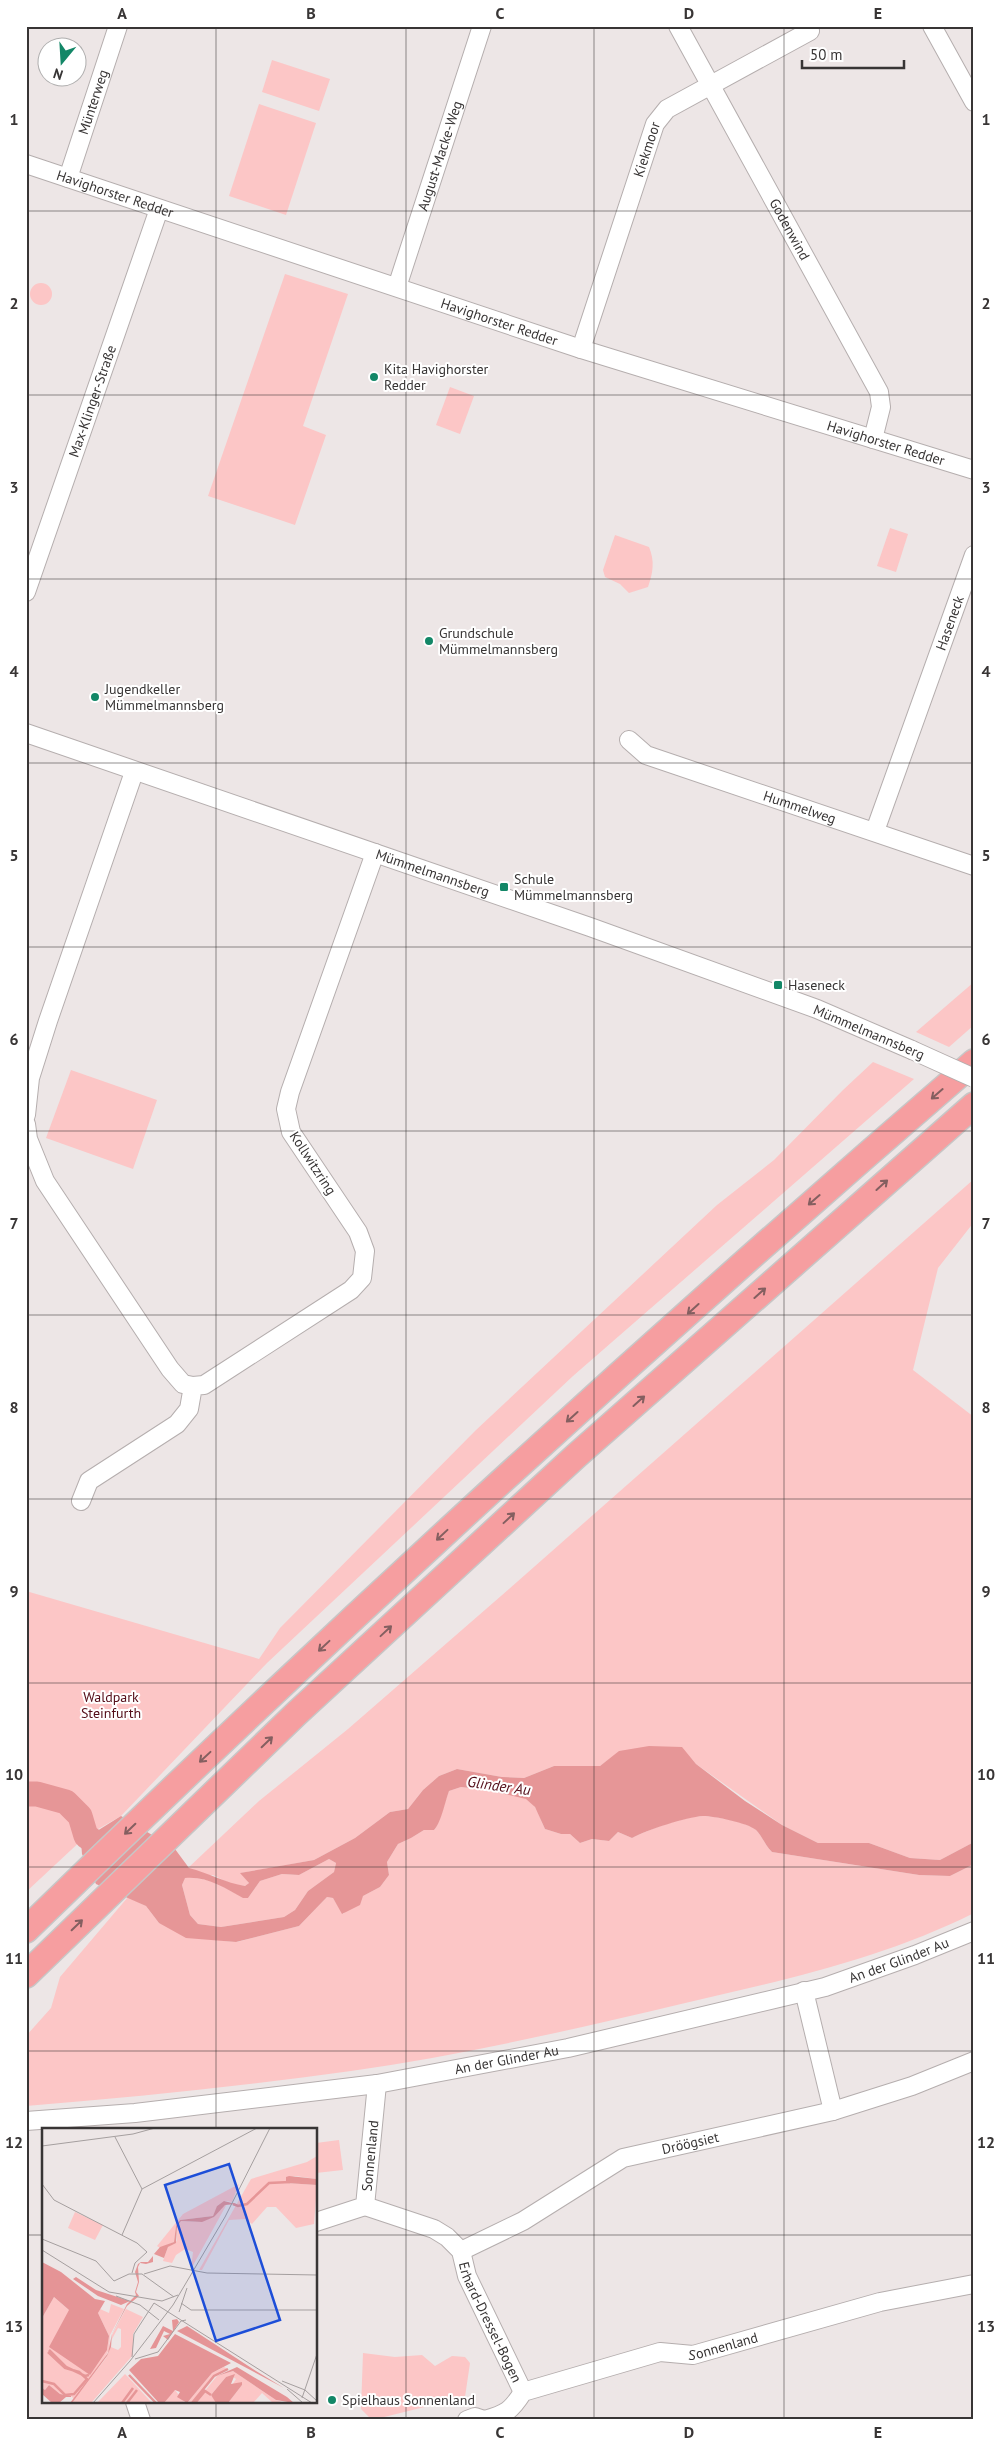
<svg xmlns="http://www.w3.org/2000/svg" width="1000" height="2446" font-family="'PT Sans',sans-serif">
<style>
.green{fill:#fcc6c6}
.water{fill:#e69697;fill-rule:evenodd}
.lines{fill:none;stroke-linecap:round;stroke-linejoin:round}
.river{stroke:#e69697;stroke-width:25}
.minor-casing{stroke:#b5aeae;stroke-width:20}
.highway-casing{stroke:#c7c6c6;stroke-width:28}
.minor{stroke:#fff;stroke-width:18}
.highway{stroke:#f69ea0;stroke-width:25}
.minor-bridge-casing{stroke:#b5aeae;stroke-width:20;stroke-linecap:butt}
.minor-bridge{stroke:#fff;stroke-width:18}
.oneway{stroke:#845f60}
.grid{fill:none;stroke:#383535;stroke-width:1;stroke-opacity:0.55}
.poi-dot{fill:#138767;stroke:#fff;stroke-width:2}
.labels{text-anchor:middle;stroke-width:4;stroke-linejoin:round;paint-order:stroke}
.street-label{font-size:14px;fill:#383535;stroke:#fff}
.poi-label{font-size:14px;fill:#383535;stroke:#fff;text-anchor:start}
.park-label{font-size:14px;fill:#530c17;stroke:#fff}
.water-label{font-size:15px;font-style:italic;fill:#510a16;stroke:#fff}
.inset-river{fill:none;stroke:#e69697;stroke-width:2.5}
.inset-road{fill:none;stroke:#a59f9f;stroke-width:1}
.view{fill:#1d4ed8;fill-opacity:0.15;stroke:#1d4ed8;stroke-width:2.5}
.inset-edge{fill:none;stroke:#383535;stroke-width:2.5}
.neatline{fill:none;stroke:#383535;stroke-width:2}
.grid-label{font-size:16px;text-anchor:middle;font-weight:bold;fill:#383535}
</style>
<rect width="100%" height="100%" fill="#ede6e6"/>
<g class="green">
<path d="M272,60L330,79L319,111L262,92Z"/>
<path d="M259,104L316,123L286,215L229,196Z"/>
<path d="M285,274L348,294L303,426L326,435L295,525L208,496Z"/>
<circle cx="41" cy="294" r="11"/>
<path d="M450,387L474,396L460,434L436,425Z"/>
<path d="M890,528L908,534L896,572L877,566Z"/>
<path d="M615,535L649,547C655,561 653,573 648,587L629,593L620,584L605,577L603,570Z"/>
<path d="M974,982V1025L949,1047L916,1032Z"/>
<path d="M873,1062L914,1079L573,1376L267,1663L121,1816L86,1836L26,1892V1591L259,1659L280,1628L476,1430L717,1205L774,1160L843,1090Z"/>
<path d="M71,1070L157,1100L133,1169L46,1138Z"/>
<path d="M974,1179V1222L938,1268L913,1370L974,1417V1842L940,1860L910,1858L869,1843H818L782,1825L696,1764L690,1757L620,1751L600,1766H554L524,1778L502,1777L457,1769L439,1776L423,1790L408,1809L390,1812L355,1838L314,1860L241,1873L249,1883L245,1886L231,1884L213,1875L186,1878C208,1876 225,1888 244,1898H248L260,1881L282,1874L299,1875L329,1859L336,1863L334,1872L308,1891L295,1910L284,1917L221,1927L198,1924L190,1915L182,1885L188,1868L259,1801L348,1729L509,1589Z"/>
<path d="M461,1787C476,1789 514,1791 527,1799C537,1805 540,1819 545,1829L561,1834H570L580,1843L592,1839L609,1841L618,1832L632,1838C647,1830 686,1816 703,1816C714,1816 748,1822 756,1830C762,1836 765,1845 772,1852L919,1875L950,1876L974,1864V1913C882,1959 781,1981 681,2004C572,2030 462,2055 351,2071C243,2086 135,2097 26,2106V2036L51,2008L60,1977L128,1897L146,1906L159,1923L224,1941L237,1942L299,1926L327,1897L333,1898L343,1914L363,1896L380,1887L389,1875L387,1862L398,1844L411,1838L424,1830H434C440,1824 445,1800 449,1791Z"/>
<path d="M339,2140L343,2170L316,2173V2143Z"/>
<path d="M363,2353L395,2357L422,2355L435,2366L452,2356L465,2357L470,2363L465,2397L372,2420L361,2409Z"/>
</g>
<path class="water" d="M649,1746L682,1747L696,1764L745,1801L782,1825L818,1843H869L910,1858L940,1860L974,1842V1864L950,1876L919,1875L772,1852C765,1845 762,1836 756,1830C748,1823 714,1816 703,1816C686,1817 647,1830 632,1838L618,1832L609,1841L592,1839L580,1843L570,1834H561L545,1829L535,1807L526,1799L487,1790L461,1787L449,1791C445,1802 441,1823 434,1830H424L411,1838L398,1844L387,1862L389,1875L380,1887L363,1896L360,1905L342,1914L333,1898L327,1897L299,1926L236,1942L186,1938L159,1923L146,1906L96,1884L82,1854L81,1841L121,1816L175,1849L189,1868C208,1873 226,1883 245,1886L249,1883L240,1873L314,1860L355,1838L390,1812L408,1809L423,1790L439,1776L457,1769L502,1777L524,1778L554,1766H600L619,1751ZM329,1859L336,1863L334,1872L308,1891L295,1910L284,1917L221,1927L198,1924L190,1915L182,1885L185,1878C207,1876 225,1888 243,1898H248L260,1881L282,1874L299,1875Z"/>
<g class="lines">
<path class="river" d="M26,1794H37L66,1802L80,1816L86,1836L113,1855"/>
<g class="minor-casing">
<g id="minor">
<path id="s1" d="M678,26L879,392L881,407L873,439"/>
<path d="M932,26L974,102"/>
<path id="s2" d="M26,164L581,349L974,470"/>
<path id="s3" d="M68,178L118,26"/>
<path id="s4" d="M397,287L482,26"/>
<path id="s5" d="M581,349L655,124L667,109L810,31"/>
<path id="s6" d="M26,592L159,209"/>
<path id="s7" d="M26,733L590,927L817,1009L912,1050"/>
<path id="s8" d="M629,740L646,755L974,866"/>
<path id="s9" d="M875,831L974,555"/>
<path d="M26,1115L30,1078L48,1021L134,772"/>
<path d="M26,1124L28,1139L45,1181L170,1369L183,1384L193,1386"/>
<path d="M81,1501L89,1481L177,1424L189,1409L193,1386L204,1385L351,1290L362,1278L365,1251L358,1232L291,1132L286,1109L290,1092L375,853"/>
<path d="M804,1991L833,2111"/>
<path id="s10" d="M26,2121L135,2113L377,2084L568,2048L825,1987L915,1955L974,1931"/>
<path id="s11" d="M365,2206L434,2229L447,2237L461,2251L467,2276L523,2392"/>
<path id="s12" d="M316,2222L365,2206L377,2084"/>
<path id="s13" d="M461,2251L523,2221L623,2158L833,2111L912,2086L974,2061"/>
<path d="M135,2402L141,2420"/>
<path d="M467,2420L475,2417L484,2420"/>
<path id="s14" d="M485,2420C506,2414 511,2411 523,2392L660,2352L693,2355L880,2302L974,2284"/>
</g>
</g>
<g class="highway-casing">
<g id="highway">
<path d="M26,1930C333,1631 649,1342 974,1062"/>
<path d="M26,1975L297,1713L576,1456L974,1105"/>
</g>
</g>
<use href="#minor" class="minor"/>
<use href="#highway" class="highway"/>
<g class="minor-bridge-casing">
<path id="minor-bridge" d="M912,1050L974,1078"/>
</g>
<use href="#minor-bridge" class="minor-bridge"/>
</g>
<defs><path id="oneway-shaft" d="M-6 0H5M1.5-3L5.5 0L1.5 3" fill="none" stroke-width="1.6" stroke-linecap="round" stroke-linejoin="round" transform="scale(1.25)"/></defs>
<g class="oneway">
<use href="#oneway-shaft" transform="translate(937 1094) rotate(139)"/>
<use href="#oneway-shaft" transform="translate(882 1185) rotate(-42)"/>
<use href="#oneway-shaft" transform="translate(814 1200) rotate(139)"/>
<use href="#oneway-shaft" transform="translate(760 1293) rotate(-42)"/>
<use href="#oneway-shaft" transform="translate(693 1309) rotate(138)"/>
<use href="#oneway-shaft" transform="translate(639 1401) rotate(-42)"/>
<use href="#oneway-shaft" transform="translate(572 1417) rotate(138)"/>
<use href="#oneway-shaft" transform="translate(509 1518) rotate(-43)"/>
<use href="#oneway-shaft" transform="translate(442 1535) rotate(137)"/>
<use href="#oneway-shaft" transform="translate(386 1631) rotate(-43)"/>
<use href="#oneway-shaft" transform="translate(324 1646) rotate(137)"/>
<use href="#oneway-shaft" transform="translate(267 1742) rotate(-44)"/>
<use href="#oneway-shaft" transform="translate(205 1757) rotate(137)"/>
<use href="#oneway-shaft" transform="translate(130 1829) rotate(136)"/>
<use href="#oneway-shaft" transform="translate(77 1925) rotate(-44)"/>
</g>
<path class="grid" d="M216,26V2130M406,26V2420M594,26V2420M784,26V2420M26,211H974M26,395H974M26,579H974M26,763H974M26,947H974M26,1131H974M26,1315H974M26,1499H974M26,1683H974M26,1867H974M26,2051H974M26,2235H44M316,2235H974M216,2402V2420"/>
<g class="poi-dot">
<circle cx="374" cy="377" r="5"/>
<circle cx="429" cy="641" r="5"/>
<circle cx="95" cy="697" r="5"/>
<rect x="499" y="882" width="10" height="10" rx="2.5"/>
<rect x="773" y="980" width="10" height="10" rx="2.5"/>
<circle cx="332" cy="2400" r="5"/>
</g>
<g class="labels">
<g class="street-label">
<text dy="5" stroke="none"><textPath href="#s3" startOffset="80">Münterweg</textPath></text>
<text dy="5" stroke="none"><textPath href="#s5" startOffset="210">Kiekmoor</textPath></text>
<text dy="5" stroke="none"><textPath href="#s4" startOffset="138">August-Macke-Weg</textPath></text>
<text dy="5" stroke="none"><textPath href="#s2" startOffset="94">Havighorster Redder</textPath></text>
<text dy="5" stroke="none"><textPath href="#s1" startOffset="232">Godenwind</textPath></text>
<text dy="5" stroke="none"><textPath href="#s2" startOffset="499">Havighorster Redder</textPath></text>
<text dy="5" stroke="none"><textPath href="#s6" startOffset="202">Max-Klinger-Straße</textPath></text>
<text dy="5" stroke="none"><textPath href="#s2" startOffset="904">Havighorster Redder</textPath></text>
<text dy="5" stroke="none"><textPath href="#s9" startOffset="221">Haseneck</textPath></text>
<text dy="5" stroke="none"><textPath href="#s8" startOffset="185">Hummelweg</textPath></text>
<text dy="5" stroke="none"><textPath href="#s7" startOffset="430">Mümmelmannsberg</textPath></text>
<text transform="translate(869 1032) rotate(23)" y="5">Mümmelmannsberg</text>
<text transform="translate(313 1163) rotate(57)" y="5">Kollwitzring</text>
<text dy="5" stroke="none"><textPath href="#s10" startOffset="890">An der Glinder Au</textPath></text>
<text dy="5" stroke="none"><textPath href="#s10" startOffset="485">An der Glinder Au</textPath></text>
<text dy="5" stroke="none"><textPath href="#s13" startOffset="256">Dröögsiet</textPath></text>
<text dy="5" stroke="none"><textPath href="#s12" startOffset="102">Sonnenland</textPath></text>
<text dy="5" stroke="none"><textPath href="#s11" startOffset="185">Erhard-Dressel-Bogen</textPath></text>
<text dy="5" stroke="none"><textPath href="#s14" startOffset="256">Sonnenland</textPath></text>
</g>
<g class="poi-label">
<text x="384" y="374">Kita Havighorster<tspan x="384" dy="16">Redder</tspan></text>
<text x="439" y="638">Grundschule<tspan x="439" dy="16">Mümmelmannsberg</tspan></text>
<text x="105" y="694">Jugendkeller<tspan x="105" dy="16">Mümmelmannsberg</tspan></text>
<text x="514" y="884">Schule<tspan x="514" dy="16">Mümmelmannsberg</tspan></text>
<text x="788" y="990">Haseneck</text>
<text x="342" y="2405">Spielhaus Sonnenland</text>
</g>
<g class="park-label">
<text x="111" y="1702">Waldpark<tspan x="111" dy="16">Steinfurth</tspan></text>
</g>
<g class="water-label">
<text transform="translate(499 1786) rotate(8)" y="5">Glinder Au</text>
</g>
</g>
<g transform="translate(42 2128)">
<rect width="275" height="275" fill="#ede6e6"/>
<path d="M275,28V51L253,48L244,50L245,55L275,57L272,96L254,100L234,79H225L210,96L204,91L187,92L160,142H157L209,51L265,34ZM197,56L190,74L183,73L176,77L171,88L138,92L134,98L132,114L118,120L115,118L141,86ZM186,74L149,141L151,124L143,121L134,127L130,135L121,133L126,119L135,113V99L139,93L157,94L172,89L180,76ZM33,84L61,97L53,112L26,100ZM12,169L28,183V187L8,219L65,222L67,208L56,185L58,181L67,185L69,176L82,181L68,207L67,222L63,229L38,264L64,230L69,219L76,222L79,219V201L76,200L70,211V207L84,181L101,189L91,206V227L49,275H30L32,271L29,268L18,266L7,257L3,262L0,260V190ZM182,239L186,241L172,248L150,275H145L170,245ZM191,243L234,272L243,275H231L220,265L211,275H186L200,257V254L190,257L194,251L190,248L184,249L169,267L175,274L153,275L175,248ZM83,246L86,249L110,275H55ZM133,262L143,275H122L131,263Z" fill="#fcc6c6"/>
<path d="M0,134L19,144L53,171L63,173L56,185L67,208L65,222L48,247L7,219L27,182L12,169L0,190ZM34,149L54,162L88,173L79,177L56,168L31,151ZM135,191L137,194L126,212L121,208L128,206L122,203L114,220L108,221L121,198L131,203L130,192ZM145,198L214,243L242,260L135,203ZM133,206L189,235L170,245L145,275L135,269L138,264L133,262L122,275H117L87,242L99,231L116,228ZM195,239L245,269L252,275L234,272L191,243L175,248ZM7,257L18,266L29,268V275V269H24L17,275H10L0,266V260L3,262Z" fill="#e59496"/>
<path d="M247,48L275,51V57L244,55V49ZM182,73L194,76L183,77L172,89L160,94L139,93L135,99L134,115L126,119L122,130L112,126L118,119L132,114L134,98L138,92L171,88L175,78ZM111,128V134L104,136L98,135L96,139L97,154L94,164L97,168L85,178L70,206L69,219L65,228L30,275H28L66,225L70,206L85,176L94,167L93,164L96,154L93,144L96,136L99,134H106ZM193,246L189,256L200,254V257L186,275H174L169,267L184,249Z" fill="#e69697"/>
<path class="inset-river" d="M191,76L196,78L205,76L227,55L248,54M7,222L24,239L43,248L47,247M87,247L114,275M0,253L12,256L23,267L32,266L45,251L37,244L23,240L6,224M80,275L91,260M85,275L95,262M150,275L172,248L186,241M153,275L163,263L169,267"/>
<path class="inset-road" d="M73,9L100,61L80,107M0,18L91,6L113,0M0,56L12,72L95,115L105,124L93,135L90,145M100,61L215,0M0,111L54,133L72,153L87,146H100L132,169M0,122L67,164L120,173L136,167M102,146L128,138L165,145L275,147M74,168L98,177L117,192M112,175L270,275M139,175L149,182H275M137,184L145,160M90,229L92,206L112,175M93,231L116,224L139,193L144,192M240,253L263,262L275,273M245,261L261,275M260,270L275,226M51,275L88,233L131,177L183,89L228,0"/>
<path class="view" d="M187,36L238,192L174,213L123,57Z"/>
<rect width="275" height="275" class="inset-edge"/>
</g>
<rect width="1000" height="2446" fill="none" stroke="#ffffff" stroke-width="55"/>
<g transform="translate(62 62) rotate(198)"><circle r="24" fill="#ffffff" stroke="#afaeae"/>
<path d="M0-4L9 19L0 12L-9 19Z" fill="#138767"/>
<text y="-8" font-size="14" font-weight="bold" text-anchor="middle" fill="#383535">N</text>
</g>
<path d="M802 60v8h102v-8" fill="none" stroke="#383535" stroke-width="2.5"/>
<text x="810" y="60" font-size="15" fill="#383535" stroke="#ffffff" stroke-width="4" paint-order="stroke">50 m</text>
<rect x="28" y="28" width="944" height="2390" class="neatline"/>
<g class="grid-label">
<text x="122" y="19">A</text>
<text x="311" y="19">B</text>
<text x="500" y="19">C</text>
<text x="689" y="19">D</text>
<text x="878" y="19">E</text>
<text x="14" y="125">1</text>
<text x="986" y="125">1</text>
<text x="14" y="309">2</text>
<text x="986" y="309">2</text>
<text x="14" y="493">3</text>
<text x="986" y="493">3</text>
<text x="14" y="677">4</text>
<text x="986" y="677">4</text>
<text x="14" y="861">5</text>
<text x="986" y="861">5</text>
<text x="14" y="1045">6</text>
<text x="986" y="1045">6</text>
<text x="14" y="1229">7</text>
<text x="986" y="1229">7</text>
<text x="14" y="1413">8</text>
<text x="986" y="1413">8</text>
<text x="14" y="1597">9</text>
<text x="986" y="1597">9</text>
<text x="14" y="1780">10</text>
<text x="986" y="1780">10</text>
<text x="14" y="1964">11</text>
<text x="986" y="1964">11</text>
<text x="14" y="2148">12</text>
<text x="986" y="2148">12</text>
<text x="14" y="2332">13</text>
<text x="986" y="2332">13</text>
<text x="122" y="2438">A</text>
<text x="311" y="2438">B</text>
<text x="500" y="2438">C</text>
<text x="689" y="2438">D</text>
<text x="878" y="2438">E</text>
</g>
</svg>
